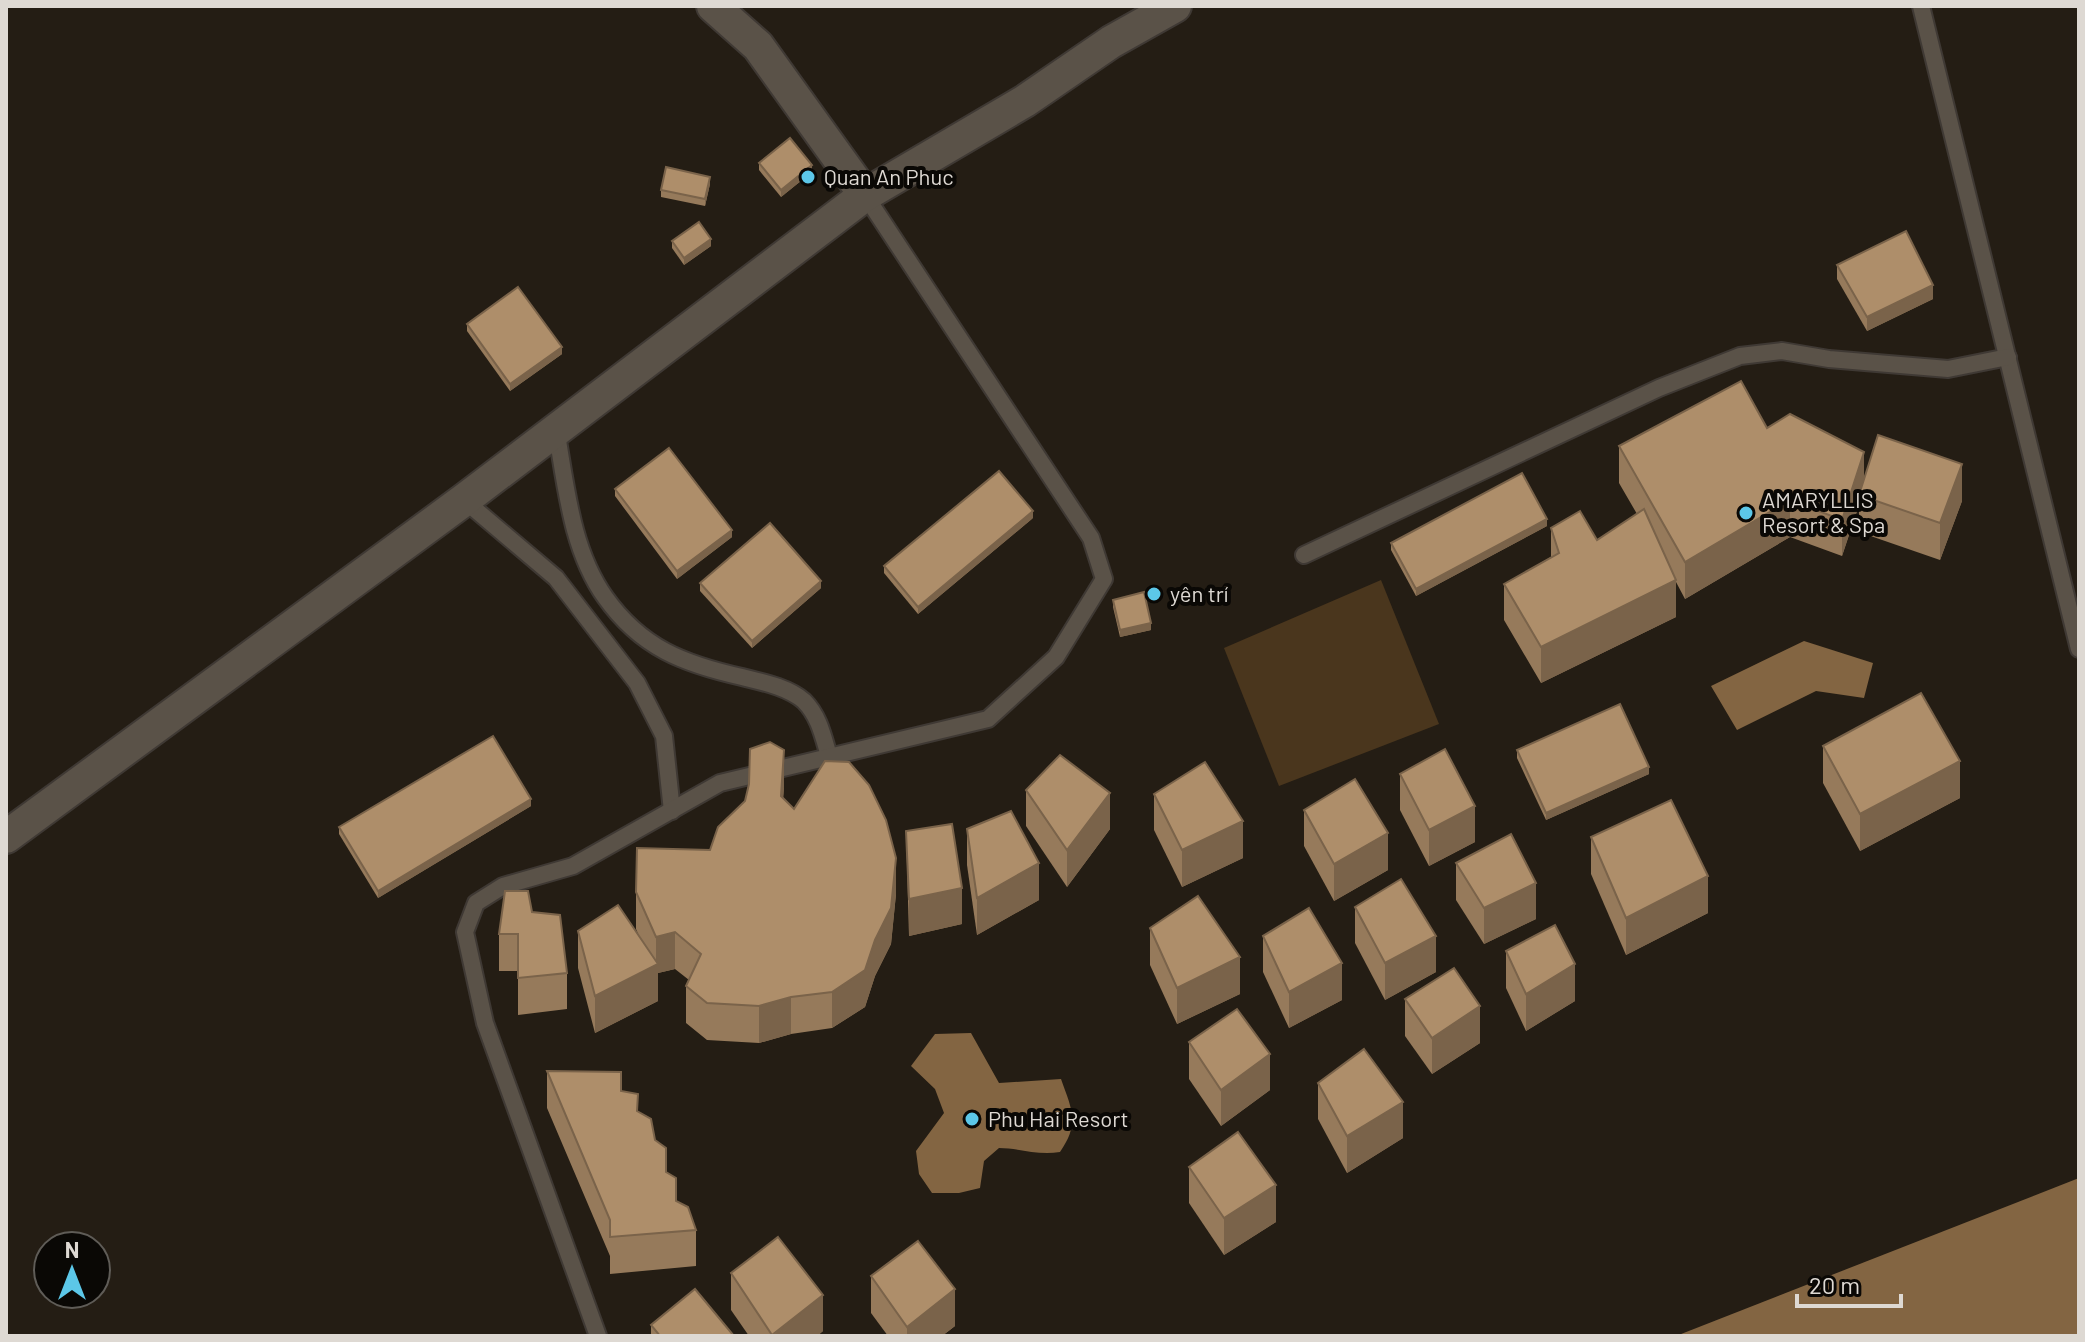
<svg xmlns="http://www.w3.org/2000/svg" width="2085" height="1342" font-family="Barlow,sans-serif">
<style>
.green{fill:#4a361d}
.water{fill:#836542}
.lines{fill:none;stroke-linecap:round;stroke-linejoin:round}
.service-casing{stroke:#3f3934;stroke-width:20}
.minor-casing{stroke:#3f3934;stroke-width:36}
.service{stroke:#5a5248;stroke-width:16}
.minor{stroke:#5a5248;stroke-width:32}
.wall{fill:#967a5b}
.shaded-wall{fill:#7a634a}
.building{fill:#ae8e6a;stroke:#7a634a;stroke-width:2}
.poi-dot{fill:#5cc7e8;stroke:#0a0805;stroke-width:3}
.labels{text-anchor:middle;stroke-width:8;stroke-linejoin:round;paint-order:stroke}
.poi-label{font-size:22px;fill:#ded9d3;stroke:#0a0805;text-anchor:start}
</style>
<rect width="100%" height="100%" fill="#241d14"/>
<path class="green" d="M1381,580L1439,724L1279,786L1224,648Z"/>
<g class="water">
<path d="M1804,641L1873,663L1864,698L1816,691L1737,730L1711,686Z"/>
<path d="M971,1033L999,1083L1061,1079C1072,1110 1080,1123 1060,1152C1038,1156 1020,1148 999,1148L984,1161L980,1188L959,1193H932L919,1174L916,1151L944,1113L935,1089L911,1066L935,1034Z"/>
<path d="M2079,1178V1336H1676Z"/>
</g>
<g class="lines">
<g class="service-casing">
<g id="service">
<path d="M1921,6L2079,649"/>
<path d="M556,429C566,485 571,549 605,597C641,648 684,664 742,677C762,682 788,687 804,701C819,716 823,736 829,756"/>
<path d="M464,500L556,578L637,683L664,736L672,811"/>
<path d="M1304,555L1659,388L1740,356L1782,351L1829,359L1948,369L2008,357"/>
<path d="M598,1336L485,1023L465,932L476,903L503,886L573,866L720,783L988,719L1056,657L1104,579L1091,538L865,195"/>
</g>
</g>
<g class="minor-casing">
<g id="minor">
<path d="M713,6L758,46L865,195"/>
<path d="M6,837L464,500L865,195L1025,101L1111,42L1175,6"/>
</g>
</g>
<use href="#service" class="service"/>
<use href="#minor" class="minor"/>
</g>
<g class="wall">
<path d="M759,163L812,172L781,197L759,170Z"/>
<path d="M710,184L705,206L661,197V190Z"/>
<path d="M672,241L711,246L684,265L672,248Z"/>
<path d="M1837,265L1933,299L1867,331L1837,279Z"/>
<path d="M467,324L562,354L510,391L467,331Z"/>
<path d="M1767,428L1864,479L1962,501L1940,560L1859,532V505L1842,556L1790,537L1685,599L1676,582V617L1541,683L1504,620V584L1551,557V528L1597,540L1637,514L1619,483V446Z"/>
<path d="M615,489L732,537L677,579L615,496Z"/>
<path d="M1033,518L918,614L884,573V566Z"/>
<path d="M1547,526L1416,596L1391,550V543Z"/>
<path d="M700,583L821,588L752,648L700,591Z"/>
<path d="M1113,600L1151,630L1120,637L1113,607Z"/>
<path d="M1823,746L1960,798L1860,851L1823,783Z"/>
<path d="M1517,750L1649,774L1546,820L1517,758Z"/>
<path d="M1400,774L1475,842L1429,866L1400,810Z"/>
<path d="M784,787L783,798L794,809L896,894L891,944L875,976L865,1007L832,1028L791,1034L759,1043L707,1040L686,1023V986L689,980L675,969L658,973V1001L595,1033L578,968V931L639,936L636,929V892L710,850Z"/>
<path d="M1026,790L1110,829L1067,887L1026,826Z"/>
<path d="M1154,794L1243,858L1182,887L1154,830Z"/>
<path d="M531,806L378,898L339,834V827Z"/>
<path d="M1304,810L1388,870L1334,901L1304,846Z"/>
<path d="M967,829L1039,900L977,935L967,865Z"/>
<path d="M906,831L962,924L909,936Z"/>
<path d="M1591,837L1708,913L1626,955L1591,874Z"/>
<path d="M1456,863L1536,919L1484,944L1456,900Z"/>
<path d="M1355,907L1436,972L1385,1000L1355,943Z"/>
<path d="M532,912L567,973V1009L518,1015V971H499V934Z"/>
<path d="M1150,928L1240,994L1177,1024L1150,965Z"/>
<path d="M1263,936L1342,1000L1289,1028L1263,972Z"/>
<path d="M1506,951L1575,1001L1526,1031L1506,988Z"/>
<path d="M1405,999L1480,1043L1432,1074L1405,1036Z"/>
<path d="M1189,1042L1270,1090L1221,1126L1189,1079Z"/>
<path d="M547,1071L621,1091L638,1112L655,1140L676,1201L696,1230V1266L610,1274V1256L547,1108Z"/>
<path d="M1318,1083L1403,1138L1347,1173L1318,1119Z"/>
<path d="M1189,1167L1276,1222L1224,1255L1189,1203Z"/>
<path d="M731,1273L823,1331L817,1336H749L731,1310Z"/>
<path d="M871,1276L955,1326L942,1336H888L871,1313Z"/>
<path d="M651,1325L734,1336H651Z"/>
</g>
<g class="shaded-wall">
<path d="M812,165V172L781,197V190Z"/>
<path d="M710,177V184L705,206V199Z"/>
<path d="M711,239V246L684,265V258Z"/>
<path d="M1933,285V299L1867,331V317Z"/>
<path d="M562,347V354L510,391V384Z"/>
<path d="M1864,452V489L1859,495V505L1842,556V520Z"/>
<path d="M1962,464V501L1940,560V523Z"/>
<path d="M1790,500V537L1685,599V562Z"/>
<path d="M1033,511V518L918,614V607Z"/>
<path d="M1547,519V526L1416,596V589Z"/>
<path d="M732,530V537L677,579V571Z"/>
<path d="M1676,580V617L1541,683V647Z"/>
<path d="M821,581V588L752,648V641Z"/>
<path d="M1151,623V630L1120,637V630Z"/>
<path d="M784,750V787L781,832V796Z"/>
<path d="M1960,761V798L1860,851V814Z"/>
<path d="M1649,767V774L1546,820V813Z"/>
<path d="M1110,793V829L1067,887V850Z"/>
<path d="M531,799V806L378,898V891Z"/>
<path d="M1475,806V842L1429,866V830Z"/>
<path d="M1243,821V858L1182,887V850Z"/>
<path d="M1388,833V870L1334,901V864Z"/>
<path d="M896,858V894L891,944L875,976L865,1007L832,1028V992Z"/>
<path d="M1039,863V900L977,935V898Z"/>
<path d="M1708,876V913L1626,955V918Z"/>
<path d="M1536,883V919L1484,944V908Z"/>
<path d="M962,888V924L909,936V899Z"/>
<path d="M675,932V969L658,973V1001L595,1033V996L656,965V937Z"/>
<path d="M1436,936V972L1385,1000V963Z"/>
<path d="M1240,957V994L1177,1024V988Z"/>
<path d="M1342,963V1000L1289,1028V992Z"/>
<path d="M1575,964V1001L1526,1031V994Z"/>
<path d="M791,997V1034L759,1043V1006Z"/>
<path d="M1480,1006V1043L1432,1074V1038Z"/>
<path d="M1270,1054V1090L1221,1126V1090Z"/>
<path d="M1403,1102V1138L1347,1173V1136Z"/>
<path d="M1276,1185V1222L1224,1255V1218Z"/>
<path d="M955,1289V1326L942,1336H907V1327Z"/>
<path d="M823,1295V1331L817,1336H772Z"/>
</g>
<g class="building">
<path d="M790,138L812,165L781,190L759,163Z"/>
<path d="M666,167L710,177L705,199L661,190Z"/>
<path d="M699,222L711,239L684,258L672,241Z"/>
<path d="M1906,231L1933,285L1867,317L1837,265Z"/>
<path d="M518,287L562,347L510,384L467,324Z"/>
<path d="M1741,381L1767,428L1790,414L1864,452L1842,520L1790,500L1685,562L1619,446Z"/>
<path d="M1878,435L1962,464L1940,523L1859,495Z"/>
<path d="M669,448L732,530L677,571L615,489Z"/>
<path d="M999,471L1033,511L918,607L884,566Z"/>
<path d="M1522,473L1547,519L1416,589L1391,543Z"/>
<path d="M1644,509L1676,580L1541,647L1504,584L1559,553L1551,528L1580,511L1597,540Z"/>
<path d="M770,523L821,581L752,641L700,583Z"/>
<path d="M1144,592L1151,623L1120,630L1113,600Z"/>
<path d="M1921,693L1960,761L1860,814L1823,746Z"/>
<path d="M1620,704L1649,767L1546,813L1517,750Z"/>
<path d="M493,736L531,799L378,891L339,827Z"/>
<path d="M770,742L784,750L781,796L794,809L825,761L849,762L869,785L886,820L896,858L891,908L875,940L865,970L832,992L791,997L759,1006L707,1003L686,986L701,954L675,932L656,937L636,892L637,848L710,850L718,827L745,801L749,784L750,749Z"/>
<path d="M1445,749L1475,806L1429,830L1400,774Z"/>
<path d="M1060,755L1110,793L1067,850L1026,790Z"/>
<path d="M1205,762L1243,821L1182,850L1154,794Z"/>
<path d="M1355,779L1388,833L1334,864L1304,810Z"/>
<path d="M1671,800L1708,876L1626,918L1591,837Z"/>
<path d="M1011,811L1039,863L977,898L967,829Z"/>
<path d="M952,824L962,888L909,899L906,831Z"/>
<path d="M1511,834L1536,883L1484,908L1456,863Z"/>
<path d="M1401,879L1436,936L1385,963L1355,907Z"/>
<path d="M505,891H528L532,912L560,915L567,973L518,978V934H499Z"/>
<path d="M1198,896L1240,957L1177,988L1150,928Z"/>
<path d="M618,905L658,964L595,996L578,931Z"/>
<path d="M1309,908L1342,963L1289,992L1263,936Z"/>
<path d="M1555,925L1575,964L1526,994L1506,951Z"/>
<path d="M1454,968L1480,1006L1432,1038L1405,999Z"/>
<path d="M1237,1009L1270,1054L1221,1090L1189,1042Z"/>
<path d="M1364,1049L1403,1102L1347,1136L1318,1083Z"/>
<path d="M547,1071L621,1072V1091L638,1094L637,1111L651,1119L655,1140L666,1148V1172L676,1178V1201L688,1207L696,1230L610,1237V1220Z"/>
<path d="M1238,1132L1276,1185L1224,1218L1189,1167Z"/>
<path d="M778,1237L823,1295L772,1335L731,1273Z"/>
<path d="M918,1241L955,1289L907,1327L871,1276Z"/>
<path d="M695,1289L734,1336H660L651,1325Z"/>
</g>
<g class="poi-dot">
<circle cx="808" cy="177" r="8"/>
<circle cx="1746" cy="513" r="8"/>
<circle cx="1154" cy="594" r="8"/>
<circle cx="972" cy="1119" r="8"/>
</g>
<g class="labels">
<g class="poi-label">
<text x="824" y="185">Quan An Phuc</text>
<text x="1762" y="508">AMARYLLIS<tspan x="1762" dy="25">Resort &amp; Spa</tspan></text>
<text x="1170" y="602">yên trí</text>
<text x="988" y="1127">Phu Hai Resort</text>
</g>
</g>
<rect width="2085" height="1342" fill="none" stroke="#ded9d3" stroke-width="16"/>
<g transform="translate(72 1270)"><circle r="38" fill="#0a0805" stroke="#5f5c57" stroke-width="2"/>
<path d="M0-6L14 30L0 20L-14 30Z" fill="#5cc7e8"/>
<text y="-12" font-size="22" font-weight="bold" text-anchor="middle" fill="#ded9d3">N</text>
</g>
<path d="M1797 1294v12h104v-12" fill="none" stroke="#ded9d3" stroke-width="4"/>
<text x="1809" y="1294" font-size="24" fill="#ded9d3" stroke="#0a0805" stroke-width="6" paint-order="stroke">20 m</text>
</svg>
